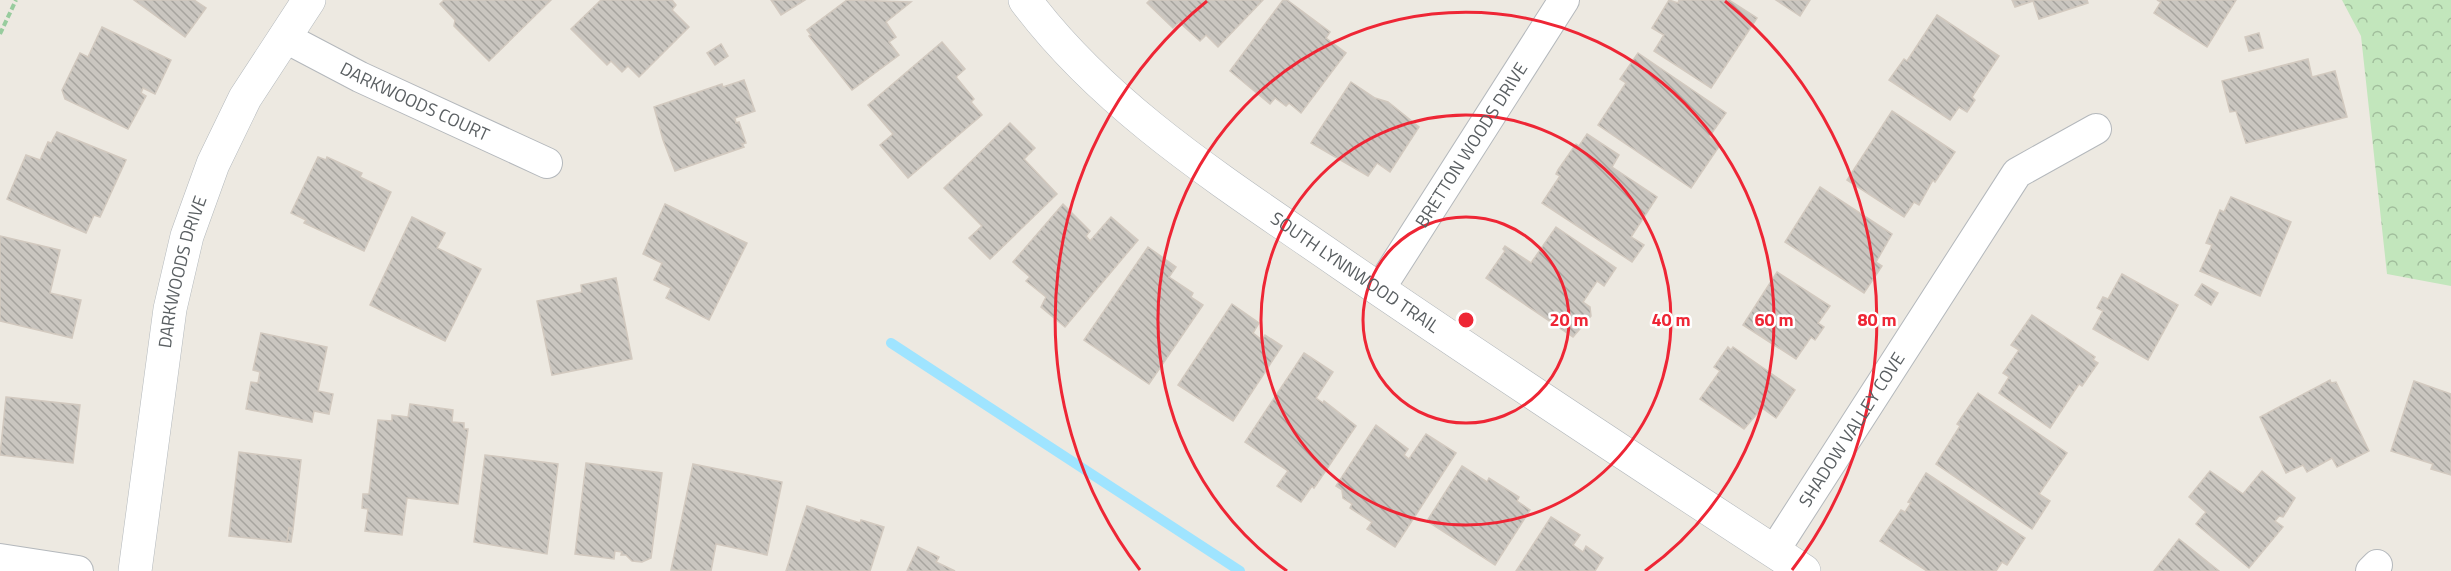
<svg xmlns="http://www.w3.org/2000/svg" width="2451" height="571" font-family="'Titillium Web',sans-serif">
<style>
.forest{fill:url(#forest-crowns)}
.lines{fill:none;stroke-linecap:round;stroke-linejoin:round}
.stream{stroke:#9fe4ff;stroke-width:10}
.building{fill:url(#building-back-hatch);stroke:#d2c9bf;stroke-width:1.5}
.street-casing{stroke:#b4b8bc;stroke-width:32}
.secondary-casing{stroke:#b3b8bc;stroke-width:34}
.path{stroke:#98cc9e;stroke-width:4;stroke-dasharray:6 3;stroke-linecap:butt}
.street{stroke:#fff;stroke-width:30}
.secondary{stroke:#fff;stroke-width:33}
.ring{fill:none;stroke:#ee2635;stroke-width:3}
.labels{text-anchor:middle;stroke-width:5;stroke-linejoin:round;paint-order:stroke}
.street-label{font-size:18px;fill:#5a5f62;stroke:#fff}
.centre{fill:#ee2635;stroke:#fff;stroke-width:3}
.ring-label{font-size:18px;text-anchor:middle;font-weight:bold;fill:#ee2635;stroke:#fff;stroke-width:5;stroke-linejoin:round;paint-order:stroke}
</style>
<defs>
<pattern id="forest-crowns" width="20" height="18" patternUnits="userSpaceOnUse" patternTransform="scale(1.5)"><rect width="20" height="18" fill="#c2e6bc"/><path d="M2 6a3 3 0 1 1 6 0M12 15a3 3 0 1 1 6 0" fill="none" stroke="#a1be9c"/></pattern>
<pattern id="building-back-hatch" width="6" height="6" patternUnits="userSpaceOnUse" patternTransform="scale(1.5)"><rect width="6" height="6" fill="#cac6c0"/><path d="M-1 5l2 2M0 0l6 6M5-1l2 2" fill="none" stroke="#a7a49f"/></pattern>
</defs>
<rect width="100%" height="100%" fill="#ede9e1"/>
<path class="forest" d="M2342,0H2451V286L2387,274L2361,36Z"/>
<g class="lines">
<path class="stream" d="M891,343L1240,571"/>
</g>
<g class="building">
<path d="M134,0H194L206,8L185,37Z"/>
<path d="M444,0H551L489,61L454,26L455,20L440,4Z"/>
<path d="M601,0H672L676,5L672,10L689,27L639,77L628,66L622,72L611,61L607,65L571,29Z"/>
<path d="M771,0H805L781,15Z"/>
<path d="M847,0L911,2L886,22L896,37L889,42L899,55L852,90L809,36L811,35L807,30Z"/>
<path d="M1150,0H1263L1218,47L1206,35L1200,41L1179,22L1173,28L1147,3Z"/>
<path d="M1283,0H1287L1330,32L1326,38L1346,53L1301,113L1289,103L1286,106L1275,98L1270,104L1230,71Z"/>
<path d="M1669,0L1678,3L1679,0H1729L1757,18L1711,88L1654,51L1664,35L1652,28Z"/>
<path d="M1776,0H1810L1800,16Z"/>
<path d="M2012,0H2087L2088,3L2039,19L2033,1L2015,7Z"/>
<path d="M2157,0H2236L2207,47L2154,13L2161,2Z"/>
<path d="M1937,15L1999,56L1972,97L1975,100L1967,112L1959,107L1950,120L1889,80L1904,59L1907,61Z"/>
<path d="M102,27L171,60L155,94L143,88L141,93L146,96L128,129L65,99L62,90L80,53L88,57Z"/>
<path d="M2259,33L2263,48L2249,51L2245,37Z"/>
<path d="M942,42L965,69L956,77L974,99L971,102L982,115L908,178L880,145L893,134L868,105Z"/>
<path d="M721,44L728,56L715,65L707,53Z"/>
<path d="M1638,53L1726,113L1709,137L1720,145L1691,188L1598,125L1626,83L1620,79Z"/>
<path d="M2308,59L2312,77L2335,71L2347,117L2246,143L2236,111L2230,112L2222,81Z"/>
<path d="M744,80L755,111L735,118L736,123L739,122L746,143L742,144L744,147L675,171L663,140L654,107L722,84L723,87Z"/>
<path d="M1351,82L1375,98L1388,102L1419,127L1390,172L1377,163L1368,176L1311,143Z"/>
<path d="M1892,111L1955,152L1935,182L1933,180L1919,205L1914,202L1904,217L1847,180Z"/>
<path d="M1010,123L1035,148L1024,159L1057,194L990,259L969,238L982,226L944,188Z"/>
<path d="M57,132L126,160L100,217L94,215L86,233L7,199L26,155L40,160L48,142L51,143Z"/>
<path d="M1587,134L1619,155L1612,167L1657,197L1631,237L1644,245L1632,262L1542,203L1560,176L1556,174L1558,170L1576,144L1579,146Z"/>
<path d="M318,157L326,160L327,157L362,173L360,177L391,192L364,251L304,223L306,220L291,213Z"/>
<path d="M1820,187L1892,234L1876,262L1882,266L1864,293L1785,242Z"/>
<path d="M2231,197L2291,222L2260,296L2200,271L2212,245L2206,243L2220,210L2224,212Z"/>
<path d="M665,204L747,243L709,320L666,298L671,288L654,280L662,263L643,254Z"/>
<path d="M1063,204L1090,231L1086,236L1090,241L1111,217L1138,240L1065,327L1041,307L1046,297L1026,281L1030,277L1013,262Z"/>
<path d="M412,217L445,233L437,248L481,269L445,341L370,305Z"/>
<path d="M1556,227L1616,268L1604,286L1597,281L1583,302L1590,307L1591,316L1573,337L1486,278L1505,251L1503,249L1505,246L1531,263Z"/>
<path d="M0,236L60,250L50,293L81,300L72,338L0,321Z"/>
<path d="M1148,247L1176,267L1169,277L1193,293L1191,297L1203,305L1149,384L1084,340Z"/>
<path d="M1777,272L1830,306L1818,323L1824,327L1815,340L1811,337L1796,359L1743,325Z"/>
<path d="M2122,274L2178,305L2148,360L2093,329L2103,311L2097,308L2103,297L2108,299Z"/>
<path d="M616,278L632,359L552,375L537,301L582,292L581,285Z"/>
<path d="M2202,284L2218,293L2211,305L2195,295Z"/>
<path d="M1232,304L1259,323L1253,333L1262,340L1265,335L1282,346L1233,421L1178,385Z"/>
<path d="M2032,315L2095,357L2093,360L2098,363L2082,386L2079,384L2050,428L1999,393L2009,377L2003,373L2019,350L2011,345Z"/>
<path d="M261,333L327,347L318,391L333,394L329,414L314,411L312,422L246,409L251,382L258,383L260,372L253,370Z"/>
<path d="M1728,347L1731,350L1733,347L1795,390L1776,418L1762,408L1744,429L1700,399L1720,371L1714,367Z"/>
<path d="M1304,353L1333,372L1316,398L1323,403L1324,401L1356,426L1314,488L1312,486L1301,502L1277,486L1288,471L1245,442Z"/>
<path d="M2330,380L2331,383L2336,382L2369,451L2337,467L2332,458L2307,472L2303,465L2286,473L2260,417Z"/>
<path d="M2414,381L2451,394V475L2431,469L2433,464L2391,451Z"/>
<path d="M1978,393L2067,453L2039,494L2050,501L2032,529L1936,464L1960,426L1957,424Z"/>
<path d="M6,397L80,405L73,463L0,455Z"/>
<path d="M410,404L453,410L452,422L464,423V429H468L458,504L407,498L402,535L365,531L368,509L362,508L363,494H369L378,420L392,421V415L408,417Z"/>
<path d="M1376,425L1408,449L1404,455L1409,459L1426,434L1456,453L1395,547L1367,529L1372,522L1350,508L1352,504L1343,498L1342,490L1336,486Z"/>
<path d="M239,452L301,460L293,529L289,528L287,542L229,536Z"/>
<path d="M485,455L558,464L547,554L474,542Z"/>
<path d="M586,463L662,473L651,558L642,562L632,561L626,555H621L622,552L615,551L614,559L575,554Z"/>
<path d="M693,464L782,482L767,555L716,544L711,571L671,570Z"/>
<path d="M1462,466L1487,482L1489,478L1519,497L1517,501L1530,510L1495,565L1427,521Z"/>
<path d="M2210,471L2243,494L2262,471L2295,498L2283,517L2279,516L2275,521L2283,527L2249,568L2196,524L2206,512L2189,497Z"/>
<path d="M1926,473L2025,538L2007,565L2002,562L1996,571H1927L1880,541L1901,510L1905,512L1911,503L1908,502Z"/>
<path d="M807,506L860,523L861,520L884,527L870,571H786Z"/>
<path d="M1551,517L1580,535L1573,545L1583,552L1586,546L1603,558L1595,571H1516Z"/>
<path d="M289,528L293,529L291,542H287Z"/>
<path d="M2179,539L2219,571H2154Z"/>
<path d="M918,547L939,557L936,562L955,571H907Z"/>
</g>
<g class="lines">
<g class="street-casing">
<g id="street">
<path id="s1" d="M284,37L360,77L547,163"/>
<path id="s2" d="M1379,290L1564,0"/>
<path id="s3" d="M1774,551L2017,173L2096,129"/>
<path d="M0,559L78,571"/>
<path d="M2371,571L2377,565"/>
</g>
</g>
<g class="secondary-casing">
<g id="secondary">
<path id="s4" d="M1025,0C1108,111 1230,186 1342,264C1494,368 1649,470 1804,571"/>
<path id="s5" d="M135,571L170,309L187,236L213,164L245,98L309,0"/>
</g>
</g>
<path class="path" d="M0,34L16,0"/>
<use href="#street" class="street"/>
<use href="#secondary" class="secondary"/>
</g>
<g class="ring">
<circle cx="1466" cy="320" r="103"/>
<circle cx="1466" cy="320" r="205"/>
<path d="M1287 571A308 308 0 1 1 1645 571"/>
<path d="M1140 570A411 411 0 0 1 1207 1M1725 1A411 411 0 0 1 1792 570"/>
</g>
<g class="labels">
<g class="street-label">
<text dy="6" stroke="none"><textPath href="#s1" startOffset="146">DARKWOODS COURT</textPath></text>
<text dy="6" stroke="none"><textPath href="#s2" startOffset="172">BRETTON WOODS DRIVE</textPath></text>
<text dy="6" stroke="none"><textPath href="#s5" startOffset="303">DARKWOODS DRIVE</textPath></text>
<text dy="6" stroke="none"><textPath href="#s4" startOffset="430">SOUTH LYNNWOOD TRAIL</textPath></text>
<text dy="6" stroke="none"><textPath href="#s3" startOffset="144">SHADOW VALLEY COVE</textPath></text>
</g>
</g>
<circle cx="1466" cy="320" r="9" class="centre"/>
<g class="ring-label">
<text x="1569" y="326">20 m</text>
<text x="1671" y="326">40 m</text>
<text x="1774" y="326">60 m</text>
<text x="1877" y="326">80 m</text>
</g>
</svg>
